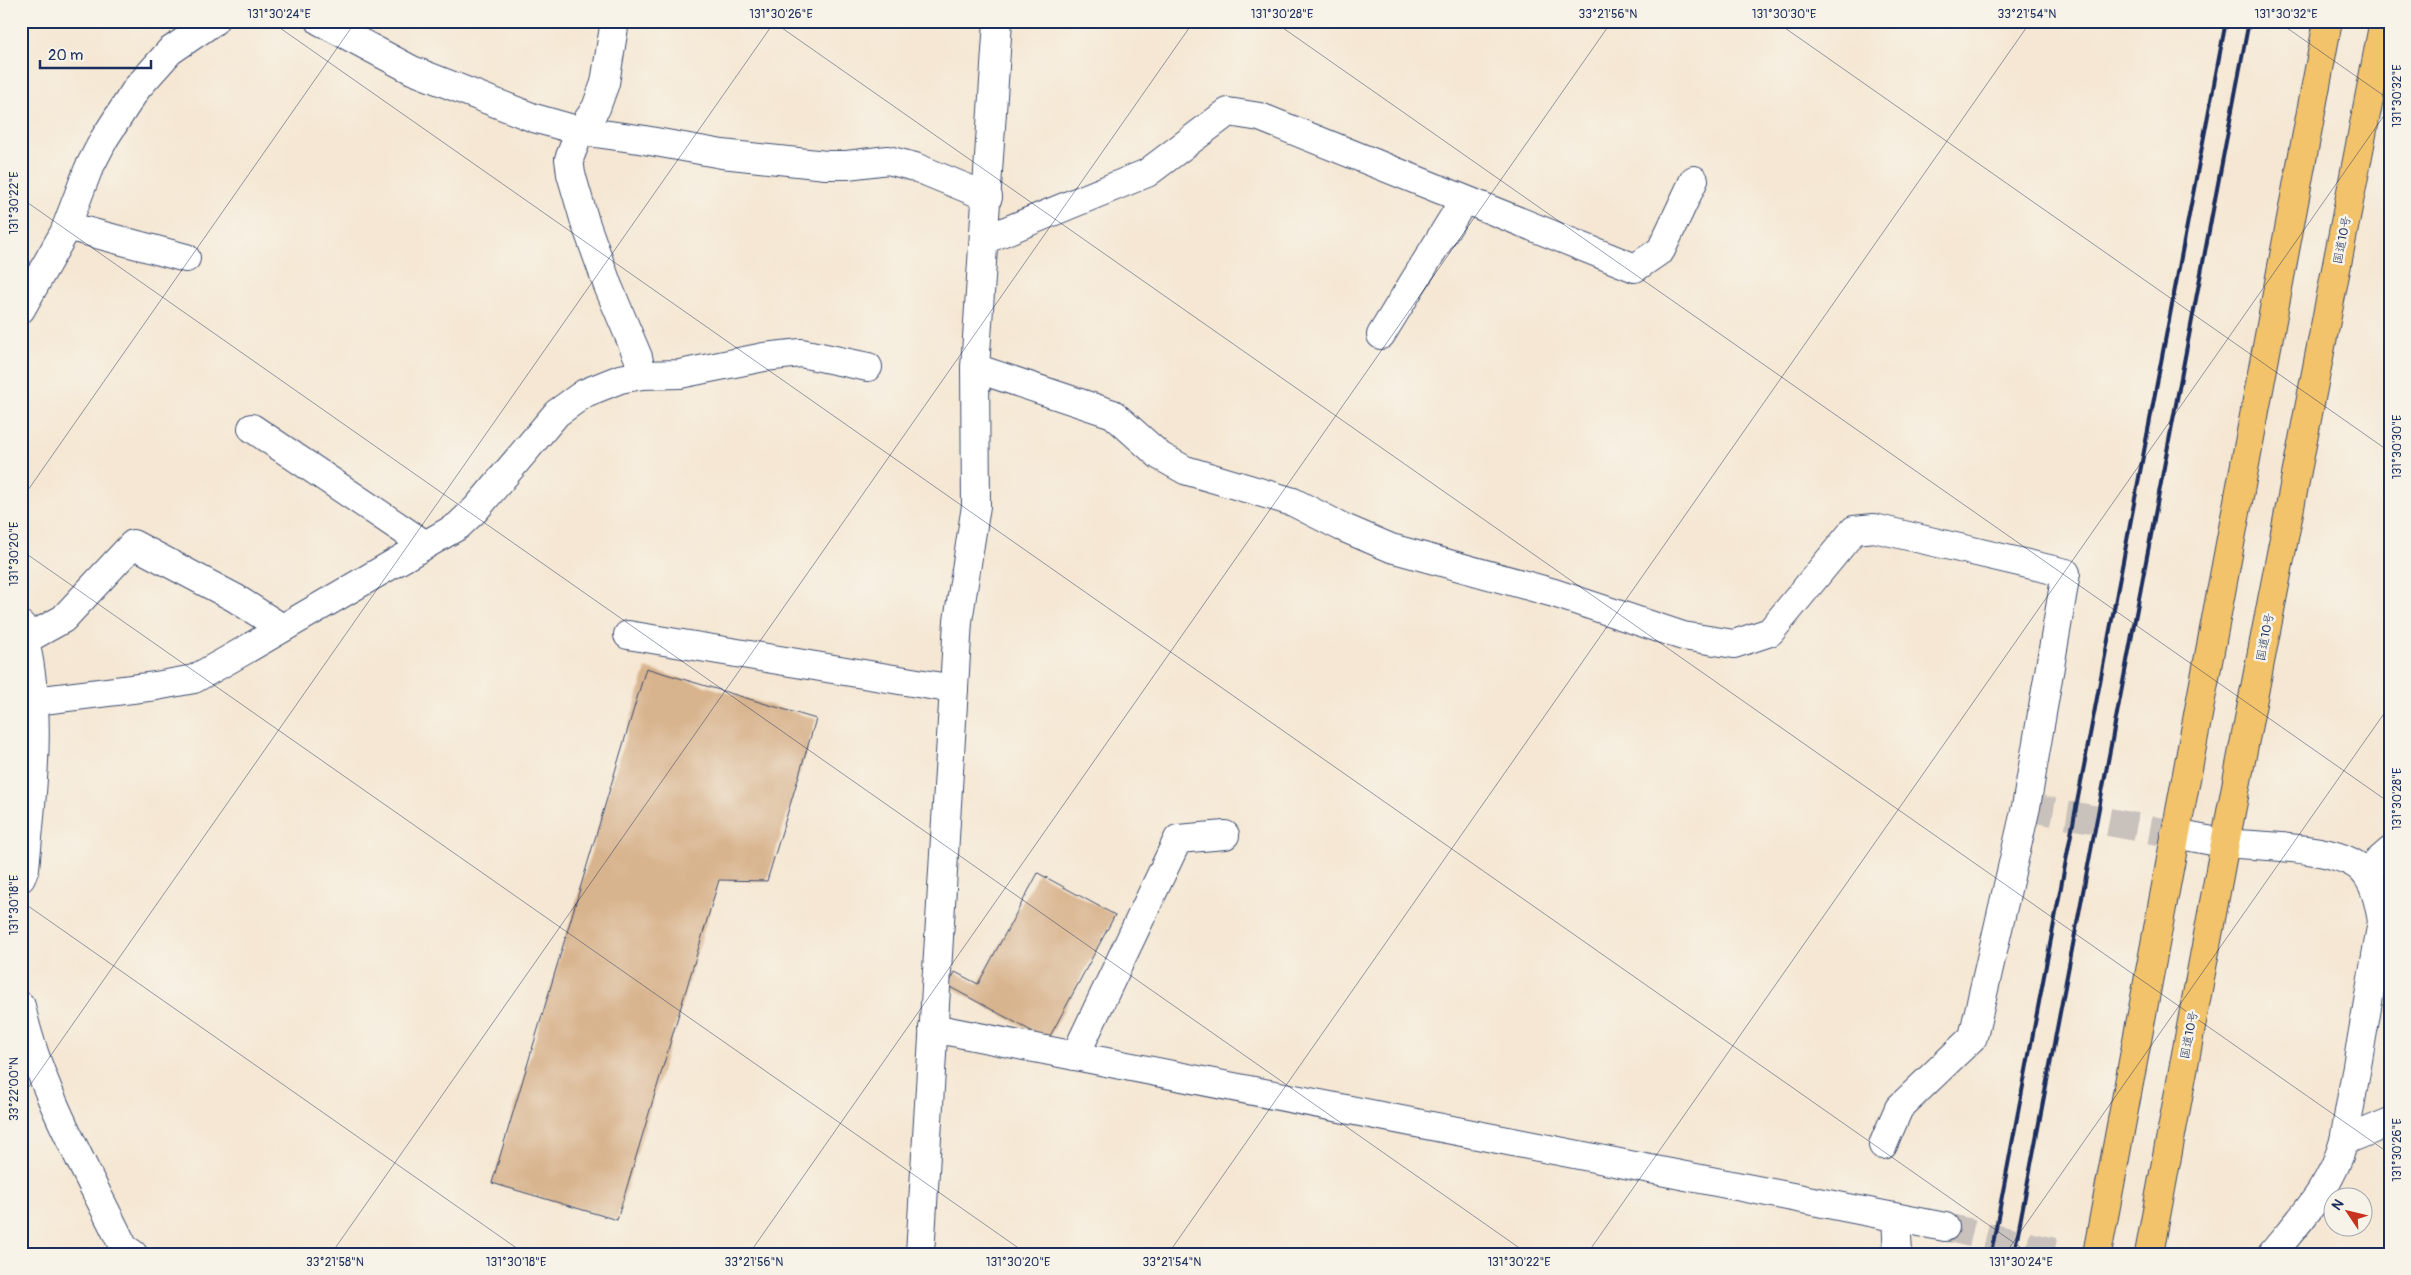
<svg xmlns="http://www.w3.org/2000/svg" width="2411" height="1275" font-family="Pangolin,'Klee One',sans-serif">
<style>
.building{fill:#d8b48e}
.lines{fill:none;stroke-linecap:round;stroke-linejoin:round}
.minor-tunnel{stroke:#c9c2bc;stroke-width:28;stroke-dasharray:28 14;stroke-linecap:butt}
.minor-casing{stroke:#3c4b70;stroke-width:30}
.tertiary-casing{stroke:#3c4b70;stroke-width:30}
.trunk-casing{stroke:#3c4b70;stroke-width:30}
.minor{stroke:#fff;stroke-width:28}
.tertiary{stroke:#fff;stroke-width:28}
.trunk{stroke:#f2c36a;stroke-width:28}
.rail{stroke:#1b2f5e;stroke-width:4}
.ticks{fill:none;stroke:#1b2f5e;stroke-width:1;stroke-opacity:0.45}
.labels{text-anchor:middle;stroke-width:5;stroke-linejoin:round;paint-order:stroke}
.street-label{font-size:12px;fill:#1b2f5e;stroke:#f7f3e8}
.neatline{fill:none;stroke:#1b2f5e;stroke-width:2}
.ticks-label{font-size:12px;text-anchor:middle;fill:#1b2f5e}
</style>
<rect width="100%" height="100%" fill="#f7f3e8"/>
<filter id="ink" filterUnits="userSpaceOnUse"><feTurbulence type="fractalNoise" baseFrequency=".02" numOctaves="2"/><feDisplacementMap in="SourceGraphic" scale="10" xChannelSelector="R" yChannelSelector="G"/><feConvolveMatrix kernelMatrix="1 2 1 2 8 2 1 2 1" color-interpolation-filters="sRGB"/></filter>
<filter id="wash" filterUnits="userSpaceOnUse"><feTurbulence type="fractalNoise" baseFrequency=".0096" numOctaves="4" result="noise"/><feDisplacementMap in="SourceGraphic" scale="20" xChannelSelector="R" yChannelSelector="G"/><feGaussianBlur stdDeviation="1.12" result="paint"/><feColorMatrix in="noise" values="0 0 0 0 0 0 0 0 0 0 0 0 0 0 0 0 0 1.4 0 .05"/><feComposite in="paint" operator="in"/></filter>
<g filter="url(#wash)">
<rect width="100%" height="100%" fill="#f5e7d3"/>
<g id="blocks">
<g class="building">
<path d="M646,668L816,719L767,881L719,880L617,1220L492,1183Z"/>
<path d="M1038,873L1115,915L1048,1040L948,986L955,972L978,984Z"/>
</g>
</g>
</g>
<g filter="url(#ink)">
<use href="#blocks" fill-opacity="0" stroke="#3c4b70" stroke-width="1"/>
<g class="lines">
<g class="minor-tunnel">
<path d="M2026,807L2175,834"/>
<path d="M1945,1227L2063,1254"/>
</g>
<g class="minor-casing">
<g id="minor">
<path d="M320,21L412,70L534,118L580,131L639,139L722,154L826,165H847L888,160L915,167L988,197"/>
<path d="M615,21L605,83L596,108L580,131L569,159L571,174L585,222L608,286L638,357L642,375"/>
<path d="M67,226L186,258"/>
<path d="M984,240L1147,173L1228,112L1260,117L1635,268L1661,250L1694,180"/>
<path d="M21,309L64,233L88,170L104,139L137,88L170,51L214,21"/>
<path d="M1381,335L1464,200"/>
<path d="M975,368L1113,414L1160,456L1185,470L1293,502L1342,527L1391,548L1554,593L1683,636L1734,644L1770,632L1854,530L1874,528L2066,573L2026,807L1973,1037L1899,1108L1883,1145"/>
<path d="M252,428L424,544"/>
<path d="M21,625C44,706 33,786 25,868L21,878"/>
<path d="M628,635L954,689"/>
<path d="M25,640L63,619L133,544L235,598L282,628"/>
<path d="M35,701L156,686L194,679L228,660L458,526L476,509L557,413L585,393L620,379L642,375L680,374L764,357L801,353L868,367"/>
<path d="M2365,873L2390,851"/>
<path d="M21,1006C38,1087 88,1173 124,1248L133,1254"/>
<path d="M933,1028L1945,1227"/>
<path d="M1075,1056L1178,839L1225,835"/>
<path d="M2344,1141L2390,1122"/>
<path d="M1896,1218L1898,1254"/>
<path d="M920,1254L958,621L976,506L975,368L998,21"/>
</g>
</g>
<g class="tertiary-casing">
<path id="tertiary" d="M2175,834C2192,837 2210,841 2227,843C2261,847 2345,845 2366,874C2376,888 2379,904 2382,921L2344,1141C2331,1188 2302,1217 2272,1254"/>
</g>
<g class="trunk-casing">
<g id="trunk">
<path d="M2097,1254L2328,21"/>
<path d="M2149,1254L2225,843L2384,21"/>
</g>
</g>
<use href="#minor" class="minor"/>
<use href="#tertiary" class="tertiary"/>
<use href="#trunk" class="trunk"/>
<g class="rail">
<path d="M1991,1254L2226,21"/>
<path d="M2014,1254L2249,21"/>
</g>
</g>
</g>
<path class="ticks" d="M270,21L2030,1254M772,21L2390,1154M1273,21L2390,803M1775,21L2390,452M2277,21L2390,100M21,198L1528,1254M21,500L356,21M21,550L1027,1254M21,901L525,1254M21,1098L775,21M21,1252L23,1254M331,1254L1194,21M749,1254L1612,21M1168,1254L2031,21M1587,1254L2390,107M2005,1254L2390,705"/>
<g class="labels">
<g class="street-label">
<text transform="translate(2342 240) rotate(-79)" y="4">国道10号</text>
<text transform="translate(2265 637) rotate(-79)" y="4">国道10号</text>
<text transform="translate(2189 1035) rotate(-79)" y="4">国道10号</text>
</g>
</g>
<rect width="2411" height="1275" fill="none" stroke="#f7f3e8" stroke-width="55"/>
<g transform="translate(2348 1212) rotate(305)"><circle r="24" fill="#f7f3e8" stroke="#9fa5b1"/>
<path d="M0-4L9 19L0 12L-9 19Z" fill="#c8321e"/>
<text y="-8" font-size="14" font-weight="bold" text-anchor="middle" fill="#1b2f5e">N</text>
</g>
<path d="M40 60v8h111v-8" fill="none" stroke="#1b2f5e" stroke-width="2.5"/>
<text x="48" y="60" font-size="15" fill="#1b2f5e" stroke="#f7f3e8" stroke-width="4" paint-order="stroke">20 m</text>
<rect x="28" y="28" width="2356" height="1220" class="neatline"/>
<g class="ticks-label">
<text x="279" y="18">131°30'24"E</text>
<text x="781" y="18">131°30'26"E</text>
<text x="1282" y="18">131°30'28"E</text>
<text x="1608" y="18">33°21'56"N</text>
<text x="1784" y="18">131°30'30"E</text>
<text x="2027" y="18">33°21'54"N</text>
<text x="2286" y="18">131°30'32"E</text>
<text transform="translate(2397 96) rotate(-90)" y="4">131°30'32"E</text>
<text transform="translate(14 203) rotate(-90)" y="4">131°30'22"E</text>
<text transform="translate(2397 447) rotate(-90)" y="4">131°30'30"E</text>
<text transform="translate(14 554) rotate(-90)" y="4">131°30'20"E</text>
<text transform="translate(2397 799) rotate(-90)" y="4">131°30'28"E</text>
<text transform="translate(14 905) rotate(-90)" y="4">131°30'18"E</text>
<text transform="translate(14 1089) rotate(-90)" y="4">33°22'00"N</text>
<text transform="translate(2397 1150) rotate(-90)" y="4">131°30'26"E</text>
<text x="335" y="1266">33°21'58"N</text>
<text x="516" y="1266">131°30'18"E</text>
<text x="754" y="1266">33°21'56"N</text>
<text x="1018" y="1266">131°30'20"E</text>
<text x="1172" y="1266">33°21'54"N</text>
<text x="1519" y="1266">131°30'22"E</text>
<text x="2021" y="1266">131°30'24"E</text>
</g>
</svg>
